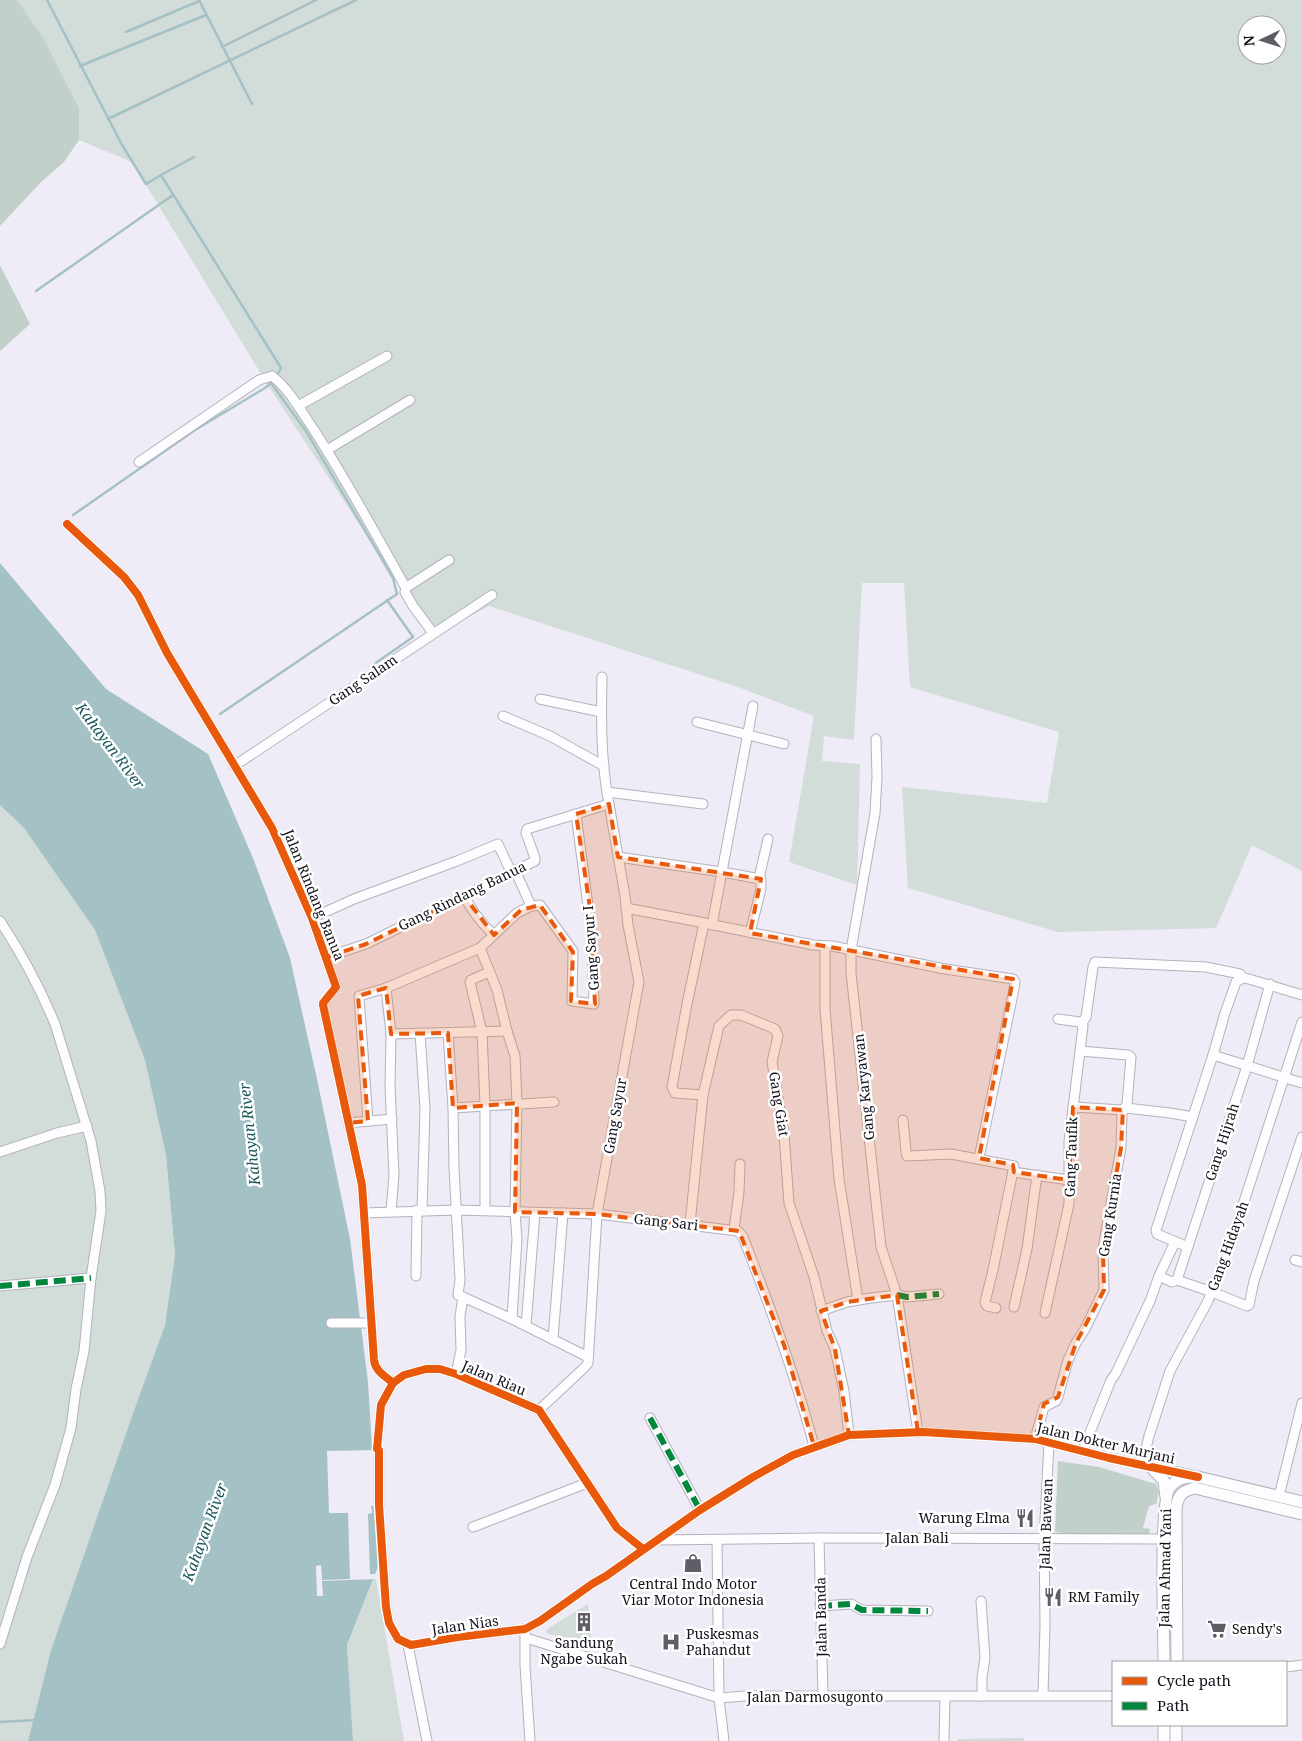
<svg xmlns="http://www.w3.org/2000/svg" width="1302" height="1741" font-family="'Noto Serif',serif">
<style>
.green{fill:#d2dcd9;fill-rule:evenodd}
.forest{fill:#c1d1ca}
.water{fill:#a4c1c6}
.pier{fill:#efecf7}
.lines{fill:none;stroke-linecap:round;stroke-linejoin:round}
.stream{stroke:#a4c1c6;stroke-width:2.5}
.minor-casing{stroke:#b4b2bb;stroke-width:11}
.major-casing{stroke:#b4b2bb;stroke-width:13}
.minor{stroke:#fdfcfe;stroke-width:9}
.major{stroke:#fdfcfe;stroke-width:11}
.quiet{stroke:#00873e;stroke-width:6;stroke-dasharray:12 6;stroke-linecap:butt}
.cycleway-casing{stroke:#fff;stroke-width:11}
.cycleway{stroke:#e8590c;stroke-width:8}
.marked{fill:#e8590c;fill-opacity:0.2;stroke:#e8590c;stroke-width:4;stroke-dasharray:10 6;stroke-linejoin:round}
.labels{text-anchor:middle;stroke-width:5;stroke-linejoin:round;paint-order:stroke}
.street-label{font-size:14px;fill:#131019;stroke:#fff}
.poi-label{font-size:14px;fill:#131019;stroke:#fff;text-anchor:start}
.water-label{font-size:15px;font-style:italic;fill:#1a575a;stroke:#fff}
</style>
<rect width="100%" height="100%" fill="#efecf7"/>
<g class="green">
<path d="M17,0H1302V871L1252,845L1216,928L1058,932L908,888L902,787L1047,803L1059,732L910,687L904,583H862L854,740L824,736L822,761L860,764L857,885L789,862L814,716L735,686L489,606L433,636L269,387L132,162L79,140V108L44,39ZM1247,25H1277V55H1247Z"/>
<path d="M0,805L24,828L95,930L145,1060L166,1155L175,1255L165,1325L131,1419L51,1650L28,1741H0Z"/>
<path d="M375,1574L404,1741H353L347,1645Z"/>
<path d="M588,1604L592,1648L546,1633L547,1629Z"/>
<path d="M1024,1738V1741H957V1739Z"/>
</g>
<g class="forest">
<path d="M0,0H17L44,39L79,108V140L64,162L42,181L0,226Z"/>
<path d="M0,265L30,324L0,351Z"/>
<path d="M1058,1461L1099,1467L1156,1484L1159,1492L1156,1504L1149,1506L1143,1528L1150,1529L1149,1534L1145,1535L1090,1536L1055,1532Z"/>
</g>
<path class="water" d="M0,563L106,689L208,754L253,858L290,958L317,1079L350,1239L368,1382L379,1564L347,1645L353,1741H28L51,1650L131,1419L165,1325L175,1255L166,1155L145,1060L95,930L24,828L0,805Z"/>
<path class="pier" d="M375,1450L378,1505L371,1506L372,1513L368,1514L370,1574H378L377,1575L376,1579L322,1581L323,1596H317L316,1566L321,1565L322,1580L350,1579L348,1513H329L327,1451Z"/>
<g class="lines">
<g class="stream">
<path d="M47,0L122,145L146,184L161,175L281,368L277,375"/>
<path d="M199,0L252,104"/>
<path d="M126,32L199,1"/>
<path d="M222,47L316,0"/>
<path d="M80,66L206,15"/>
<path d="M108,119L356,0"/>
<path d="M161,175L194,157"/>
<path d="M36,291L173,195"/>
<path d="M73,515L195,430L265,388L271,383L306,431L393,578L397,594L220,714"/>
<path d="M370,667L413,637L387,600"/>
<path d="M0,1722L35,1720"/>
</g>
<g class="minor-casing">
<g id="minor">
<path d="M298,406L387,356"/>
<path d="M327,450L410,400"/>
<path d="M139,462L259,380L272,376C290,390 301,411 314,430C347,481 376,535 406,588"/>
<path d="M67,524L124,577L138,595L167,653L272,828L312,918L336,987L323,1003V1005L362,1185L374,1360C375,1371 385,1376 393,1383"/>
<path d="M433,633L413,606L405,592L406,588L410,585L449,560"/>
<path d="M540,699L601,712"/>
<path d="M503,716L550,736L604,766"/>
<path d="M697,722L784,744"/>
<path d="M876,739L877,777L875,813L851,950V973L881,1247L897,1295L918,1432"/>
<path d="M234,766L492,595"/>
<path d="M607,792L703,804"/>
<path d="M618,857L722,872L761,879V889L750,933"/>
<path d="M759,878L768,839"/>
<path d="M464,896C472,911 481,923 494,935"/>
<path d="M531,906L540,905L573,951L572,1001L594,1004L592,936L576,814"/>
<path d="M626,908L705,923"/>
<path d="M312,918L354,899L457,861L498,844L511,872"/>
<path d="M0,921C22,954 40,988 55,1024L91,1141L100,1191L101,1211L91,1278L84,1351L76,1389L71,1428L55,1485L27,1557L0,1644"/>
<path d="M712,925L753,706"/>
<path d="M825,946V1009L839,1179L858,1300"/>
<path d="M327,957L366,944L535,861V858L526,833L527,829L609,804C601,763 601,719 602,677"/>
<path d="M386,988L391,1034L390,1086L394,1175L391,1211"/>
<path d="M1082,1023L1086,1017L1093,967L1095,962L1206,967L1240,974L1243,978"/>
<path d="M507,1031L515,1056L517,1103L515,1212L517,1239L512,1319"/>
<path d="M420,1033L425,1109L422,1210"/>
<path d="M448,1033L453,1108L454,1168L460,1280L458,1295L463,1297"/>
<path d="M391,1034L507,1031L497,990L480,948"/>
<path d="M1213,1055L1302,1083"/>
<path d="M703,1095L675,1093L672,1087L687,1004L704,923L813,945L832,946L945,969L1013,979L1015,982L1014,989L979,1158"/>
<path d="M1073,1107L1123,1110"/>
<path d="M453,1108L554,1102"/>
<path d="M1126,1108L1170,1113L1193,1117"/>
<path d="M903,1120L906,1152L907,1156L951,1154L1014,1166L993,1270L985,1302L987,1306L996,1308"/>
<path d="M368,1121L359,996L386,988L480,948L517,913L531,906L515,870"/>
<path d="M348,1123L392,1119"/>
<path d="M0,1152L57,1133L87,1126"/>
<path d="M1013,1172L1069,1180"/>
<path d="M485,1210V1105L482,1032L470,982L471,980L489,972"/>
<path d="M365,1213L456,1210L597,1214L738,1231L743,1237C770,1306 795,1374 814,1446"/>
<path d="M690,1224L703,1095L719,1026L731,1015H741L775,1029L778,1036L772,1062L784,1134L789,1203L814,1277L827,1331L835,1349L844,1391L849,1435"/>
<path d="M734,1229L739,1192L740,1164"/>
<path d="M1188,1247L1157,1234L1156,1230L1213,1055L1225,1013L1236,982L1243,978L1249,979L1302,995"/>
<path d="M1295,1260L1302,1262"/>
<path d="M416,1276L417,1210"/>
<path d="M1159,1276L1172,1282L1177,1280L1247,1066L1270,984"/>
<path d="M1177,1280L1212,1292L1247,1306L1249,1305L1254,1281L1302,1137"/>
<path d="M0,1286L91,1278"/>
<path d="M1014,1307L1027,1249L1037,1175"/>
<path d="M821,1311L847,1302L871,1298L897,1295L907,1297L939,1294"/>
<path d="M1045,1313L1069,1204V1141L1083,1026L1080,1022L1058,1019"/>
<path d="M331,1323H371"/>
<path d="M526,1326L535,1213"/>
<path d="M553,1339L563,1213"/>
<path d="M456,1374L461,1350L460,1316L463,1297L512,1319L588,1357"/>
<path d="M539,1410L585,1367L588,1363L597,1214L639,982L628,925L625,896L609,804"/>
<path d="M650,1418L700,1510"/>
<path d="M1035,1439L1044,1407L1056,1401L1058,1397L1068,1360L1076,1343L1085,1329L1104,1290L1103,1248L1121,1148L1122,1113L1127,1104L1131,1057L1128,1055L1080,1051"/>
<path d="M1083,1450L1111,1380L1116,1373L1150,1301L1159,1276L1175,1242"/>
<path d="M1142,1465L1149,1436L1170,1371L1208,1301L1232,1239L1302,1022"/>
<path d="M1279,1496L1302,1403"/>
<path d="M473,1527L587,1483"/>
<path d="M819,1538L823,1697"/>
<path d="M658,1540L819,1538L1168,1539"/>
<path d="M717,1540L719,1698L724,1741"/>
<path d="M643,1549L617,1528L539,1410L456,1374L440,1369H426L404,1375L393,1383L381,1405L377,1449L379,1450V1505L386,1607L389,1623L398,1639L411,1645L458,1637L525,1629L540,1621L592,1584L606,1576L700,1510L753,1477L793,1455L849,1435L923,1432L1035,1439L1109,1458L1192,1475"/>
<path d="M981,1601L985,1658L982,1677V1696"/>
<path d="M820,1606L851,1604L862,1610L928,1611"/>
<path d="M525,1634V1666L530,1741"/>
<path d="M526,1638L719,1698L745,1696H1113"/>
<path d="M408,1645L427,1741"/>
<path d="M1286,1667L1302,1665"/>
<path d="M1043,1695L1045,1625L1044,1538L1049,1443"/>
<path d="M944,1741L945,1697"/>
</g>
</g>
<g class="major-casing">
<g id="major">
<path d="M1151,1467L1164,1481L1166,1497"/>
<path d="M1164,1662C1164,1636 1159,1500 1170,1487C1178,1477 1187,1477 1198,1477L1302,1502"/>
<path d="M1177,1662L1176,1508C1178,1495 1182,1491 1195,1488L1302,1514"/>
<path d="M1164,1741V1725"/>
<path d="M1176,1741V1725"/>
</g>
</g>
<use href="#minor" class="minor"/>
<use href="#major" class="major"/>
<g class="quiet">
<path d="M0,1286L91,1278"/>
<path d="M897,1295L907,1297L939,1294"/>
<path d="M650,1418L700,1510"/>
<path d="M820,1606L851,1604L862,1610L928,1611"/>
</g>
<g class="cycleway-casing">
<g id="cycleway">
<path d="M67,524L124,577L138,595L167,653L272,828L312,918L336,987L323,1003V1005L362,1185L374,1360C375,1371 385,1376 393,1383"/>
<path d="M643,1549L617,1528L539,1410L456,1374L440,1369H426L404,1375L393,1383L381,1405L377,1449L379,1450V1505L386,1607L389,1623L398,1639L411,1645L458,1637L525,1629L540,1621L592,1584L606,1576L700,1510L753,1477L793,1455L849,1435L923,1432L1035,1439L1109,1458L1198,1477"/>
</g>
</g>
<use href="#cycleway" class="cycleway"/>
</g>
<path class="marked" d="M609,804L618,857L761,879L750,933L1013,979L979,1158L1013,1165L1014,1172L1069,1180L1073,1107L1123,1110L1121,1148L1103,1248L1104,1290L1076,1343L1058,1397L1044,1404L1035,1439L918,1432L897,1295L847,1302L821,1311L835,1349L849,1435L814,1446L784,1345L739,1231L597,1214L515,1212L517,1103L453,1108L448,1033L391,1034L386,988L358,996L368,1121L348,1123L323,1005L337,988L327,957L366,944L464,896L494,935L521,910L540,905L573,952L571,1001L595,1004L590,908L576,814Z"/>
<defs>
<g id="restaurant-bare" transform="scale(1.5)"><path d="M-5-6h1v4h1v-4h1v4h1v-4h1v5L-1.5 .5V6h-2V.5L-5-1ZM5-6V6H3V1.5H1.5Q1.5-4 5-6Z" fill="#605d67" stroke="#fff" stroke-width="2.5" paint-order="stroke"/></g>
<g id="shop-bare" transform="scale(1.5)"><path d="M-5-2.5h2.3a2.7 3.5 0 0 1 5.4 0H5L5.5 6h-11ZM-1.5-2.5h3a1.5 2.3 0 0 0-3 0Z" fill="#605d67" stroke="#fff" stroke-width="2.5" paint-order="stroke"/></g>
<g id="building-bare" transform="scale(1.5)"><path d="M-4-6H4V6H1V3H-1V6H-4ZM-2.5-4.3h1.7v1.8h-1.7ZM.8-4.3h1.7v1.8H.8ZM-2.5-1h1.7V.8h-1.7ZM.8-1h1.7V.8H.8Z" fill="#605d67" stroke="#fff" stroke-width="2.5" paint-order="stroke"/></g>
<g id="supermarket-bare" transform="scale(1.5)"><path d="M-6-5.5h2.5l.6 2H6L4.5 2H-2.5L-4.4-4H-6ZM-1.5 3.2a1.3 1.3 0 1 0 .1 0ZM3 3.2a1.3 1.3 0 1 0 .1 0Z" fill="#605d67" stroke="#fff" stroke-width="2.5" paint-order="stroke"/></g>
<g id="hospital-bare" transform="scale(1.5)"><path d="M-5-5h3v3.5h4V-5h3V5h-3V1.5h-4V5h-3Z" fill="#605d67" stroke="#fff" stroke-width="2.5" paint-order="stroke"/></g>
</defs>
<g fill-rule="evenodd">
<use href="#restaurant-bare" x="1025" y="1518"/>
<use href="#shop-bare" x="693" y="1563"/>
<use href="#restaurant-bare" x="1053" y="1597"/>
<use href="#building-bare" x="584" y="1622"/>
<use href="#supermarket-bare" x="1217" y="1629"/>
<use href="#hospital-bare" x="671" y="1642"/>
</g>
<g class="labels">
<g class="street-label">
<text transform="translate(363 680) rotate(-34)" y="5">Gang Salam</text>
<text transform="translate(314 895) rotate(68)" y="5">Jalan Rindang Banua</text>
<text transform="translate(462 896) rotate(-26)" y="5">Gang Rindang Banua</text>
<text transform="translate(591 948) rotate(-94)" y="5">Gang Sayur I</text>
<text transform="translate(864 1087) rotate(-96)" y="5">Gang Karyawan</text>
<text transform="translate(779 1104) rotate(81)" y="5">Gang Giat</text>
<text transform="translate(615 1116) rotate(-80)" y="5">Gang Sayur</text>
<text transform="translate(1222 1142) rotate(-72)" y="5">Gang Hijrah</text>
<text transform="translate(1071 1157) rotate(-88)" y="5">Gang Taufik</text>
<text transform="translate(1110 1215) rotate(-81)" y="5">Gang Kurnia</text>
<text transform="translate(666 1222) rotate(6)" y="5">Gang Sari</text>
<text transform="translate(1228 1246) rotate(-70)" y="5">Gang Hidayah</text>
<text transform="translate(494 1378) rotate(23)" y="5">Jalan Riau</text>
<text transform="translate(1106 1443) rotate(13)" y="5">Jalan Dokter Murjani</text>
<text transform="translate(1046 1524) rotate(-88)" y="5">Jalan Bawean</text>
<text x="917" y="1543">Jalan Bali</text>
<text transform="translate(1165 1568) rotate(-89)" y="5">Jalan Ahmad Yani</text>
<text transform="translate(821 1617) rotate(-91)" y="5">Jalan Banda</text>
<text transform="translate(465 1625) rotate(-8)" y="5">Jalan Nias</text>
<text x="815" y="1702">Jalan Darmosugonto</text>
</g>
<g class="poi-label">
<text x="1010" y="1523" text-anchor="end">Warung Elma</text>
<text x="693" y="1589" text-anchor="middle">Central Indo Motor<tspan x="693" dy="16">Viar Motor Indonesia</tspan></text>
<text x="1068" y="1602">RM Family</text>
<text x="1232" y="1634">Sendy's</text>
<text x="686" y="1639">Puskesmas<tspan x="686" dy="16">Pahandut</tspan></text>
<text x="584" y="1648" text-anchor="middle">Sandung<tspan x="584" dy="16">Ngabe Sukah</tspan></text>
</g>
<g class="water-label">
<text transform="translate(110 746) rotate(53)" y="5">Kahayan River</text>
<text transform="translate(250 1134) rotate(-96)" y="5">Kahayan River</text>
<text transform="translate(205 1532) rotate(-70)" y="5">Kahayan River</text>
</g>
</g>
<rect x="1112" y="1661" width="175" height="65" fill="#ffffff" stroke="#a19fa3"/>
<rect x="1122" y="1677" width="25" height="8" fill="#e8590c" stroke="#a19fa3"/>
<text x="1157" y="1686" font-size="15" fill="#131019">Cycle path</text>
<rect x="1122" y="1702" width="25" height="8" fill="#00873e" stroke="#a19fa3"/>
<text x="1157" y="1711" font-size="15" fill="#131019">Path</text>
<g transform="translate(1262 40) rotate(266)"><circle r="24" fill="#ffffff" stroke="#a19fa3"/>
<path d="M0-4L9 19L0 12L-9 19Z" fill="#605d67"/>
<text y="-8" font-size="14" font-weight="bold" text-anchor="middle" fill="#131019">N</text>
</g>
</svg>
